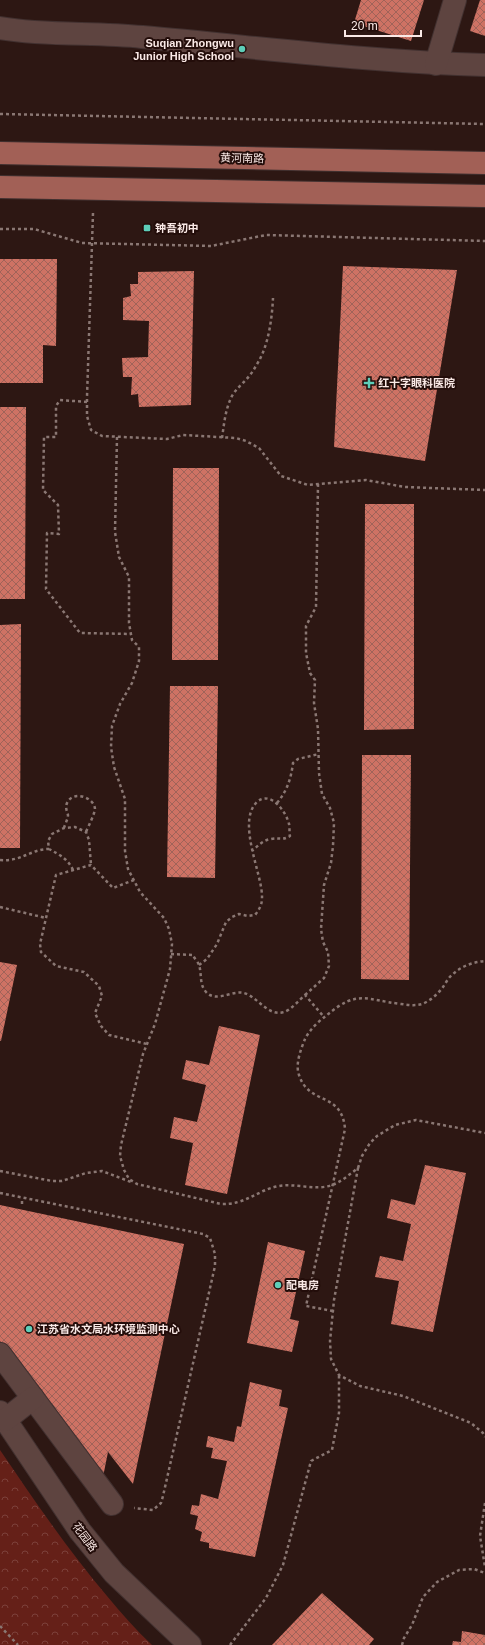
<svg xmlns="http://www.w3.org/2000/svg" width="485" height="1645" font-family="Helvetica,'Noto Sans SC',sans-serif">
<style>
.park{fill:url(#park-crowns)}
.building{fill:url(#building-cross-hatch)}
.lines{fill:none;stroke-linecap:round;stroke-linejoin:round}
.minor-casing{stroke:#423130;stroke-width:24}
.major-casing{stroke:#423130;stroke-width:24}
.path{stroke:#8a7773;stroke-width:2.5;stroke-dasharray:3 3;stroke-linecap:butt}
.minor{stroke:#5e4440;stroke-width:22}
.major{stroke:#a26056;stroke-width:22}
.poi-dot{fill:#5dceb9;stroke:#230d0a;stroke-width:1.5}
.labels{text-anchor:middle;stroke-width:4;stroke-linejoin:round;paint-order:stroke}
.poi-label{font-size:11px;font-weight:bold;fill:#fae9e6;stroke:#230d0a;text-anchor:start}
.street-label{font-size:11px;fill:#fae9e6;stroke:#230d0a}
</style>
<defs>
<pattern id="park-crowns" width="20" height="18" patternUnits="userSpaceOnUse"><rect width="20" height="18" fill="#652018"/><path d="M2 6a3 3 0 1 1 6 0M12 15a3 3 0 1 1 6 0" fill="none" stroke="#7c403a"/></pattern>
<pattern id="building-cross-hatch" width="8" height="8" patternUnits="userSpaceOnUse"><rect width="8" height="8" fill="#ce7264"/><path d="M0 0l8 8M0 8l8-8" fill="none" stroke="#a06359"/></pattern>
</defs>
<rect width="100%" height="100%" fill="#2d1713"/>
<path class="park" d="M0,1450C34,1500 68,1550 107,1596C121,1613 136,1630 152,1645H0Z"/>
<g class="building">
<path d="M361,0H424L411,41L354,23Z"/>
<path d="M480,0H485V36L470,31Z"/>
<path d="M0,259H57L56,346L43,345V383H0Z"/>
<path d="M343,266L457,270L425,461L334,447Z"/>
<path d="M194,271L191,405L139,407L138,394L131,395L132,377H123L122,358L148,357L149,321L123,320V298L131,296L130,284H138V272Z"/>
<path d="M0,407H26L25,599H0Z"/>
<path d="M173,468H219L218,660H172Z"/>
<path d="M365,504H414V729L364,730Z"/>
<path d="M21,624L20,848H0V625Z"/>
<path d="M170,686H218L215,878L167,877Z"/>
<path d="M362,755H411L409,980L361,979Z"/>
<path d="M0,962L17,965L1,1041H0Z"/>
<path d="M219,1026L260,1035L227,1194L185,1185L193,1143L170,1138L174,1117L197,1122L206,1085L182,1079L186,1060L209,1065Z"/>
<path d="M425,1165L466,1173L433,1332L391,1324L399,1281L375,1277L380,1256L403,1261L411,1224L387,1218L391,1199L415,1205Z"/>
<path d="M0,1205L184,1244L133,1484L108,1452L103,1477L0,1341Z"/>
<path d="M268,1242L305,1251L290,1319L299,1321L292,1352L247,1343Z"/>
<path d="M250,1382L282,1390L279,1406L288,1408L255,1557L209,1548V1543L200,1541L202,1532L195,1529L198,1516L190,1514L192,1505L199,1506L201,1494L218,1499L227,1461L211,1458L213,1448L206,1447L208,1436L234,1442L237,1426L241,1427Z"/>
<path d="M322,1593L374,1639L369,1645H272Z"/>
<path d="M462,1631L485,1635V1645H452L453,1641L461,1642Z"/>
</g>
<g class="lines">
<g class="minor-casing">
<g id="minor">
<path d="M0,28C47,36 95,32 142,37C256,47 370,62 485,65"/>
<path d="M436,64L455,0"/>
<path d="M0,1354L112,1504"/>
<path d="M0,1412L80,1531L114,1573L190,1645"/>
<path d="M5,1420L33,1398"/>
</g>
</g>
<g class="major-casing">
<g id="major">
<path d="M0,153L485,163"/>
<path d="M0,187L485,196"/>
</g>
</g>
<g class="path">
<path d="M0,114L485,124"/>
<path d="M93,213L87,397V416L91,430L102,436L167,439L183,435L236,438L246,441L259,448L281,476L308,485L366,480L405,487L485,490"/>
<path d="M0,229H34L82,243L211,246L266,235L485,241"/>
<path d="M87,402L60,400L56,406V437H44L43,490L58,505L59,534L47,533L46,589L80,633L131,634"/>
<path d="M117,437L115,532L119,557L129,577V623L132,640L139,647V661L132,683L120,704L112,726L111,747L114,767L125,799V851L128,869L140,892L164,918L169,929L172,944L170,969L155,1024L143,1054L121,1145L120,1156L124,1170L129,1179L137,1184L221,1204C246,1205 257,1190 279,1186C296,1183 316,1191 332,1185C341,1182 350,1174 358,1168L334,1300L330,1341L331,1359L339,1375L360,1386L403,1396L471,1423L483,1433L485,1437"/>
<path d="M222,438C224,425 225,411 231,398C235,389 244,383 250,375C254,370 257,364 260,359C269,341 272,318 273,298"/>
<path d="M277,803C287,791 291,779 293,763L298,759L319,754"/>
<path d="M64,828C65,824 68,819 68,815C67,811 65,808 67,803C73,790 94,797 95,809C95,813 88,827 86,832"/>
<path d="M0,860C21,862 31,849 49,849"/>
<path d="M73,870C68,859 60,855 49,849L48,841L52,834L64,828L75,827L86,832L89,840L91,865"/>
<path d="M134,880L113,888L91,865L56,875L40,944L41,952L56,966L84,972L99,986L102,996L95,1013L101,1026L109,1035L147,1044"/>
<path d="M0,907L46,918"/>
<path d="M171,954L193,955C194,958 198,962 199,965C202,974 199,984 206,992C216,1003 232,990 244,993C258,997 268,1017 284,1012C291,1010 299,1000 305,995L324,1017"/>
<path d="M199,965L207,959L217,944L226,922L232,917L239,914L248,916L255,915C259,910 262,905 262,898C263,875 236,822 257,802C270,790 286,811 289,824C290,827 289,832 290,836C282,841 279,837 271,839C263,840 258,846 252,851"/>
<path d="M305,995L324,978L329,966L328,952L323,942L321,929L324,885L331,863L333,846L334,823L330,808L322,794L319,773L318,729L314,703L315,680L310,673L306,653V626L316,607L318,484"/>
<path d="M358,1168L362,1156L370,1143L377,1136L395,1125L416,1120L485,1133"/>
<path d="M0,1171L52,1181H62L86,1173L102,1171L131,1182"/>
<path d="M0,1193L203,1234L210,1238L215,1254V1266L163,1496L161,1503L153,1510L134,1508"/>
<path d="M22,1204V1198"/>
<path d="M333,1311L306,1306L345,1129C342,1091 309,1106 299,1075C295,1064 301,1049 305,1039C310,1029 319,1021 327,1015C358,989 366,1000 401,1004C408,1005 415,1006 422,1004C430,1001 438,994 443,987C446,983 448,978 452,975C461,966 473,962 485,961"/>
<path d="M485,1503L480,1536L485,1567"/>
<path d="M0,1626L18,1645"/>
<path d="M230,1645L266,1598L283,1565L311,1461L332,1450L339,1413V1375"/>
<path d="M402,1645L404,1638L412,1625L423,1597L437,1582L459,1570L474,1569L485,1573"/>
</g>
<use href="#minor" class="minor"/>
<use href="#major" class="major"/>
</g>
<g class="poi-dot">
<circle cx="242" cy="49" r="4"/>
<rect x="143" y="224" width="8" height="8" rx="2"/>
<path d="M367 377h4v4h4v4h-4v4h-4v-4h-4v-4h4z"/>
<circle cx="278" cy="1285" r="4"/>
<circle cx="29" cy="1329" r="4"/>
</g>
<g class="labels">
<g class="poi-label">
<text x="234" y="47" text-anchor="end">Suqian Zhongwu<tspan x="234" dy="13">Junior High School</tspan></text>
<text x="155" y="232">钟吾初中</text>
<text x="378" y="387">红十字眼科医院</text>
<text x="286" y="1289">配电房</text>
<text x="37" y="1333">江苏省水文局水环境监测中心</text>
</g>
<g class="street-label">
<text transform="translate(242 158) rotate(1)" y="4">黄河南路</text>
<text transform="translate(85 1537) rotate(53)" y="4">花园路</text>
</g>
</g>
<path d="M345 30v6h76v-6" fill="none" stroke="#fae9e6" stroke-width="2"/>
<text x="351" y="30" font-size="12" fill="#fae9e6" stroke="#230d0a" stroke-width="3" paint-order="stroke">20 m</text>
</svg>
